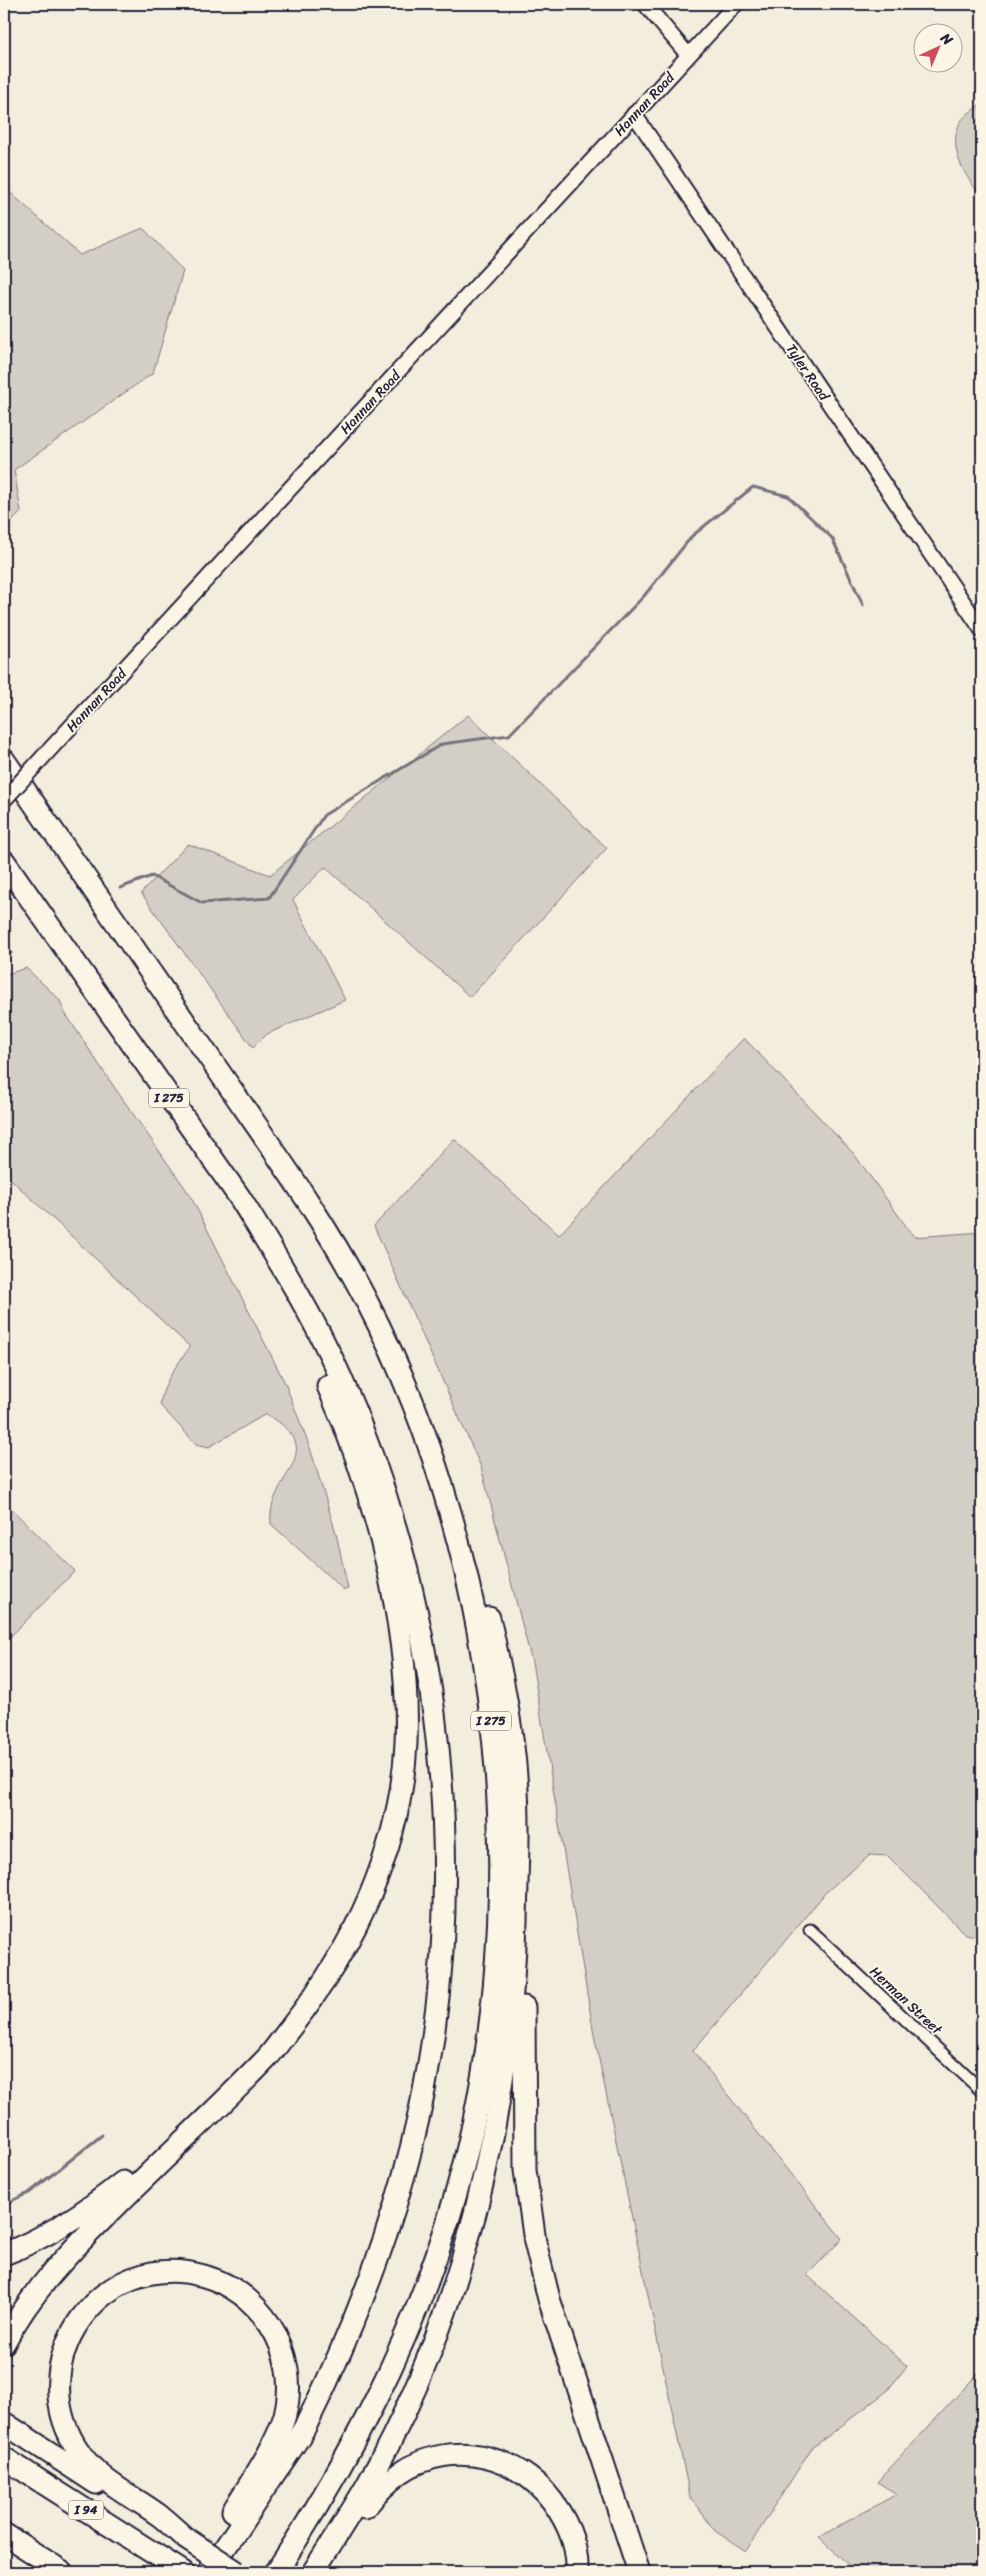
<svg xmlns="http://www.w3.org/2000/svg" width="986" height="2576" font-family="Sriracha,sans-serif">
<style>
.green{fill:#d4cfc6;stroke:#7b7880}
.lines{fill:none;stroke-linecap:round;stroke-linejoin:round}
.stream{stroke:#75727b;stroke-width:3}
.minor-casing{stroke:#22223b;stroke-width:15}
.tertiary-casing{stroke:#22223b;stroke-width:18}
.motorway-casing{stroke:#22223b;stroke-width:25}
.minor{stroke:#fcf5e5;stroke-width:11}
.tertiary{stroke:#fcf5e5;stroke-width:14}
.motorway{stroke:#fcf5e5;stroke-width:21}
.tertiary-bridge-casing{stroke:#22223b;stroke-width:18;stroke-linecap:butt}
.motorway-bridge-casing{stroke:#22223b;stroke-width:25;stroke-linecap:butt}
.tertiary-bridge{stroke:#fcf5e5;stroke-width:14}
.motorway-bridge{stroke:#fcf5e5;stroke-width:21}
.labels{text-anchor:middle;stroke-width:4;stroke-linejoin:round;paint-order:stroke}
.shield{fill:#fcf5e5;stroke:#63616e;stroke-width:1}
.shield-label{font-size:12px;font-weight:bold;fill:#22223b}
.street-label{font-size:14px;fill:#22223b;stroke:#fcf5e5}
</style>
<rect width="100%" height="100%" fill="#f3edde"/>
<filter id="ink" filterUnits="userSpaceOnUse"><feTurbulence type="fractalNoise" baseFrequency=".02" numOctaves="2"/><feDisplacementMap in="SourceGraphic" scale="10" xChannelSelector="R" yChannelSelector="G"/><feConvolveMatrix kernelMatrix="1 2 1 2 8 2 1 2 1" color-interpolation-filters="sRGB"/></filter>
<g filter="url(#ink)">
<g class="green">
<path d="M982,103V196C965,178 946,146 961,121C966,114 976,108 982,103Z"/>
<path d="M4,187L80,255L143,228L183,271L153,373L14,470L21,512L4,530Z"/>
<path d="M468,715L607,848L470,997L325,867L293,900L345,1000L267,1034L253,1048L141,893L188,844L270,875Z"/>
<path d="M26,968L59,999L65,1013L112,1084L190,1195L285,1383L310,1448L336,1533L348,1589L344,1590L271,1524C266,1475 334,1452 266,1414L209,1447L196,1444L160,1405C163,1382 177,1365 190,1347L4,1173V975Z"/>
<path d="M744,1038L854,1154L914,1237L982,1232V1937L965,1934L888,1856L870,1855L826,1892L693,2051L842,2239L807,2275L907,2366L887,2391L811,2449L746,2551L715,2531L690,2497L594,2035L532,1662L481,1467L374,1226L454,1139L559,1235Z"/>
<path d="M4,1502L75,1571L5,1642L4,1641Z"/>
<path d="M982,2369V2572H834L851,2567L819,2537L897,2494L877,2482Z"/>
</g>
<g class="lines">
<g class="stream">
<path d="M120,888L152,876L202,903L269,898L324,815L442,744L509,735L644,596L692,536L753,487L788,496L832,538L863,605"/>
<path d="M4,955L11,953"/>
<path d="M4,2204L29,2193L102,2135"/>
</g>
<g class="minor-casing">
<path id="minor" d="M810,1930L982,2091"/>
</g>
<g class="tertiary-casing">
<g id="tertiary">
<path d="M645,4L688,55"/>
<path d="M634,114L982,630"/>
<path d="M43,757L736,4"/>
</g>
</g>
<g class="motorway-casing">
<g id="motorway">
<path d="M4,760C76,864 148,969 220,1073C271,1147 324,1219 366,1300C507,1571 539,1921 450,2214C411,2343 349,2460 276,2572"/>
<path d="M4,861L240,1198C276,1256 313,1315 341,1378C434,1589 467,1836 429,2063C408,2189 363,2311 306,2425C297,2442 285,2458 274,2474C252,2507 230,2540 209,2572"/>
<path d="M524,2007L525,2170L535,2242L549,2299L639,2572"/>
<path d="M4,2254C48,2237 86,2212 123,2182"/>
<path d="M4,2343C31,2291 74,2247 116,2206C166,2156 218,2109 267,2058C276,2048 283,2037 291,2027C355,1946 401,1848 406,1743C411,1629 374,1490 328,1386"/>
<path d="M4,2423L96,2483"/>
<path d="M4,2458L183,2572"/>
<path d="M365,2508C375,2495 386,2483 400,2473C454,2436 527,2457 559,2511C571,2530 578,2550 577,2572"/>
<path d="M4,2534L63,2572"/>
<path d="M185,2538C177,2531 169,2523 160,2516C133,2496 99,2481 80,2453C18,2365 100,2246 204,2276C232,2284 254,2301 270,2325C287,2351 293,2385 285,2415C275,2449 251,2481 233,2511"/>
<path d="M313,2572C331,2544 349,2516 366,2487C463,2316 510,2116 516,1921C517,1872 520,1824 516,1776C512,1723 501,1669 489,1618"/>
</g>
</g>
<use href="#minor" class="minor"/>
<use href="#tertiary" class="tertiary"/>
<use href="#motorway" class="motorway"/>
<g class="tertiary-bridge-casing">
<path id="tertiary-bridge" d="M4,800L43,757"/>
</g>
<g class="motorway-bridge-casing">
<path id="motorway-bridge" d="M185,2538L237,2572"/>
</g>
<use href="#tertiary-bridge" class="tertiary-bridge"/>
<use href="#motorway-bridge" class="motorway-bridge"/>
</g>
</g>
<g class="labels">
<g class="shield">
<rect x="149" y="1088.5" width="40" height="19" rx="4"/>
<rect x="471" y="1711.5" width="40" height="19" rx="4"/>
<rect x="68.5" y="2500.5" width="35" height="19" rx="4"/>
</g>
<g class="shield-label">
<text x="169" y="1102">I 275</text>
<text x="491" y="1725">I 275</text>
<text x="86" y="2514">I 94</text>
</g>
<g class="street-label">
<text transform="translate(644 104) rotate(-47)" y="5">Hannan Road</text>
<text transform="translate(808 372) rotate(56)" y="5">Tyler Road</text>
<text transform="translate(370 402) rotate(-47)" y="5">Hannan Road</text>
<text transform="translate(96 700) rotate(-47)" y="5">Hannan Road</text>
<text transform="translate(906 2000) rotate(43)" y="5">Herman Street</text>
</g>
</g>
<rect width="986" height="2576" fill="none" stroke="#fcf5e5" stroke-width="20"/>
<rect x="10" y="10" width="966" height="2556" fill="none" stroke="#22223b" stroke-width="2" filter="url(#ink)"/>
<g transform="translate(938 48) rotate(44)"><circle r="24" fill="#fcf5e5" stroke="#a5a1a1"/>
<path d="M0-4L9 19L0 12L-9 19Z" fill="#d1495b"/>
<text y="-8" font-size="14" font-weight="bold" text-anchor="middle" fill="#22223b">N</text>
</g>
</svg>
